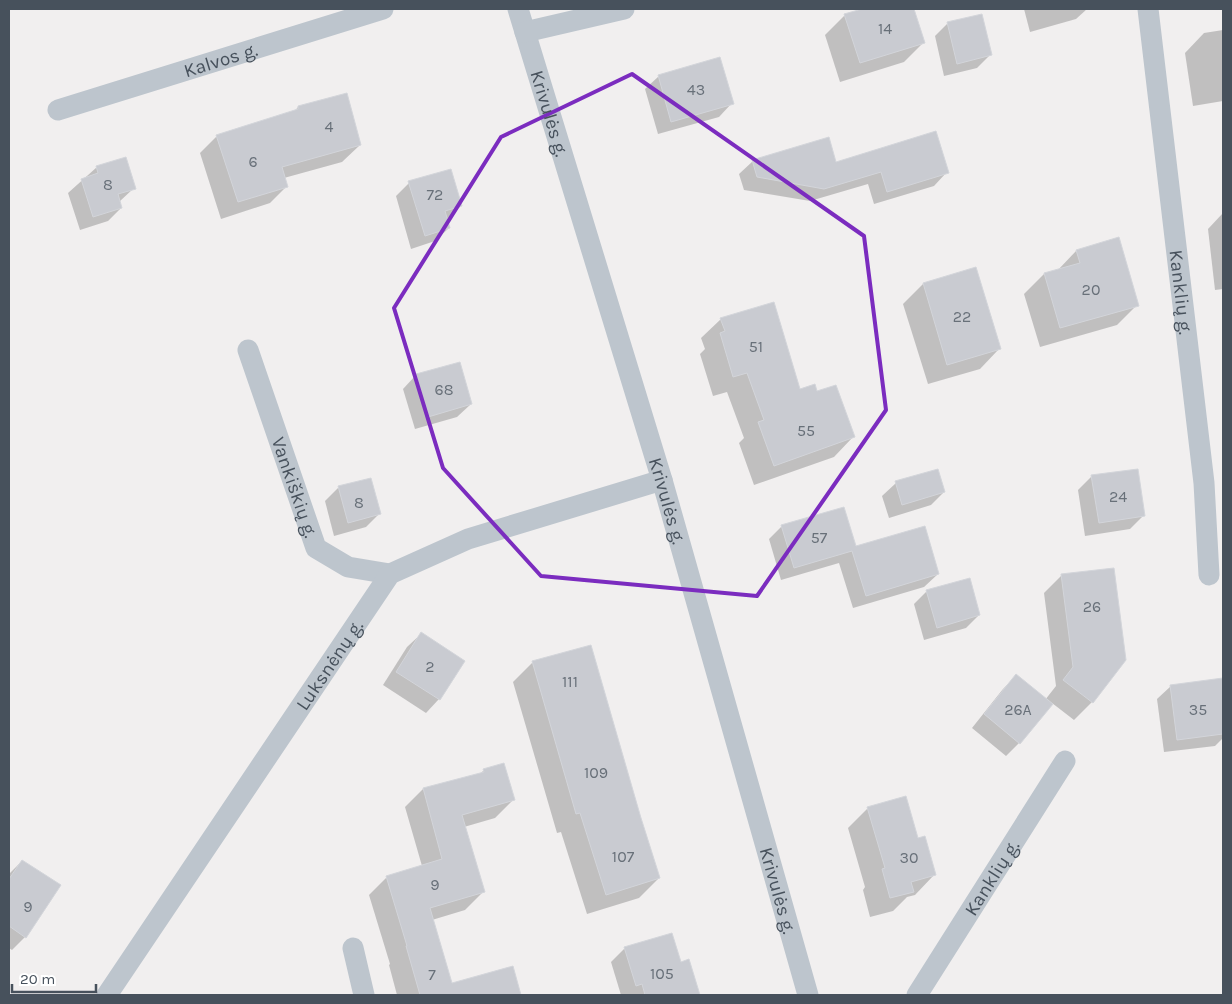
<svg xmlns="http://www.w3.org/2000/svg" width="1232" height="1004" font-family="Karla,sans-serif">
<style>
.shadow{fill:#0003}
.building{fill:#c9cbd1;stroke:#d3d5da}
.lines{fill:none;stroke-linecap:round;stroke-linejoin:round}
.street{stroke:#bdc5cd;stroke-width:21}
.marked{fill:none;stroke:#7b2cbf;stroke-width:4;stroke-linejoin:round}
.labels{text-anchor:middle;stroke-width:4;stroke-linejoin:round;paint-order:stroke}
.number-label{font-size:16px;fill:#687079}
.street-label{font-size:19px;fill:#47515c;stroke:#fff}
</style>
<rect width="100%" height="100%" fill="#f1efef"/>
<g class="shadow">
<path d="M866,9H913L924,42L904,62L840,82L825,35L845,15Z"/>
<path d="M1024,9H1087L1076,19L1030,32Z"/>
<path d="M948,23L990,55L977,68L944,76L935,36Z"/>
<path d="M1223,30V101L1193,106L1185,53L1204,33Z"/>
<path d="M659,76L732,103L719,117L658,134L645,89Z"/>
<path d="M298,107L360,145L342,162L284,178L287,186L270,203L221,219L200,153L217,136L294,112Z"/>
<path d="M753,161L836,164L947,172L934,186L874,204L868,184L810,201L744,190L739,174Z"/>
<path d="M97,167L134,188L119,202L121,208L108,221L80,230L68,193Z"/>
<path d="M409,183L461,206L446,220L449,228L435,241L411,249L396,196Z"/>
<path d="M1223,213V289L1215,290L1208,229Z"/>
<path d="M1076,251L1137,305L1117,325L1040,347L1024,294L1044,274L1057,271Z"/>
<path d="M975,269L999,349L980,369L928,384L903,304L923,284Z"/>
<path d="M721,319L799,390L817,393L853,437L834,457L754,485L739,443L744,438L727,392L713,396L700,354L705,349L701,338Z"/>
<path d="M459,363L471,404L457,417L415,429L403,389L416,375Z"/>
<path d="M1092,476L1144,515L1130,529L1085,536L1078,490Z"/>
<path d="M370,479L379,514L366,527L334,536L325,501L338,488Z"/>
<path d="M896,483L944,492L931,505L889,518L882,496Z"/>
<path d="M782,526L856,548L938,574L924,587L853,608L839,563L781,580L769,539Z"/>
<path d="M1062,575L1092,702L1074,720L1052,703L1019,743L1006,756L972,728L1003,689L1016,676L1045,700L1056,686L1044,593Z"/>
<path d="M927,591L979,615L966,628L924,640L914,604Z"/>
<path d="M421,634L439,699L426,713L383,685L407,647Z"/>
<path d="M533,662L659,878L639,898L587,914L561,832L557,833L513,682Z"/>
<path d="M1222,680L1223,690V738L1215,746L1164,752L1157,699L1171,686Z"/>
<path d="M484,770L513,800L495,818L464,827L483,892L465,910L432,920L451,985L512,967L520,995H397L389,965L390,964L369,895L387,877L422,866L405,807L423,789L480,774Z"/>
<path d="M868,808L934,875L915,895L907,897L893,911L870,917L863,890L865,887L848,828Z"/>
<path d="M22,861L25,937L12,950L9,948V874Z"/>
<path d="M625,948L680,963L697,992L694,995H621L611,962Z"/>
</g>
<g class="building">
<path d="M862,9H914L925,43L860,63L844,14Z"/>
<path d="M982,14L992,55L957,64L947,22Z"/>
<path d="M720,57L734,104L671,122L658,75Z"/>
<path d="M347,93L361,145L282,167L288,187L238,202L216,135L298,109V106Z"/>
<path d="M936,131L949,173L887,192L881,172L824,189L757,177L752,160L829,137L836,162Z"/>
<path d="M126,157L136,189L118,194L122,208L93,217L81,179L98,173L96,166Z"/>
<path d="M451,169L462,206L445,211L450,228L425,236L408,181Z"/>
<path d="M1119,237L1139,306L1060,328L1044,273L1080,263L1076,250Z"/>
<path d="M976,267L1001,349L947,365L923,283Z"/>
<path d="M774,302L800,389L815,384L817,391L836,385L855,437L774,466L758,422L764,420L747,373L733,377L720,333L725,331L720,318Z"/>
<path d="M460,362L472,404L428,417L416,374Z"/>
<path d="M938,469L945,492L902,505L895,481Z"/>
<path d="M1138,469L1145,516L1099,523L1091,475Z"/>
<path d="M371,478L381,514L348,523L338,486Z"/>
<path d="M844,507L856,546L925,526L939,574L866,596L852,551L794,568L781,525Z"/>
<path d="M1114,568L1126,660L1093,703L1063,680L1073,667L1061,574Z"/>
<path d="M970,578L980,615L937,628L926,590Z"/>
<path d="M421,632L465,661L440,700L396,672Z"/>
<path d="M591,645L641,818L660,878L606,895L580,813L576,814L532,661Z"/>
<path d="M1016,674L1053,704L1020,744L984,714Z"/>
<path d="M1223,678V734L1177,740L1170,685Z"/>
<path d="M504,763L515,800L462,815L485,892L430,908L452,983L513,966L521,995H420L406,946H407L386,876L442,859L423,788L484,772L483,769Z"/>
<path d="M906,796L918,838L925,836L936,875L911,882L914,892L890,898L882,869L885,868L867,807Z"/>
<path d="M22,860L61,885L26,938L9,926V879Z"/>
<path d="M672,933L681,962L689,959L700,995H645L642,984L636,986L624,947Z"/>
</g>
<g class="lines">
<g class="street">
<path id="s1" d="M518,9L662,480L808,995"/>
<path id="s2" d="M1148,9L1204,483L1209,575"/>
<path d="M525,32L624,9"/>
<path id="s3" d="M58,110L383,9"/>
<path id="s4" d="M248,350L316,548L348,567L390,574"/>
<path d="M353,948L364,995"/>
<path id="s5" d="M107,995L390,574L468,539L662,480"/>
<path id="s6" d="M917,995L1065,761"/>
</g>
</g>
<path class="marked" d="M632,74L864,236L886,410L757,596L541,576L443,468L394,308L501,137Z"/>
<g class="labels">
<g class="number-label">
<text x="885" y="34">14</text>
<text x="696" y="95">43</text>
<text x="329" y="132">4</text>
<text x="253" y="167">6</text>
<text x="108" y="190">8</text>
<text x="435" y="200">72</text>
<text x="1091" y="295">20</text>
<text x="962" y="322">22</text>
<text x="756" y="352">51</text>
<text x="444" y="395">68</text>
<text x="806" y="436">55</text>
<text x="1118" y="502">24</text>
<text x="359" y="508">8</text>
<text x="819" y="543">57</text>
<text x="1092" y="612">26</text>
<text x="430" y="672">2</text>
<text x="570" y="687">111</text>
<text x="1018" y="715">26A</text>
<text x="1198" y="715">35</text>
<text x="596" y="778">109</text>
<text x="623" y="862">107</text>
<text x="909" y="863">30</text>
<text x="435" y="890">9</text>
<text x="28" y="912">9</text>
<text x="662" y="979">105</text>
<text x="432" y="980">7</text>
</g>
<g class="street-label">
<text dy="7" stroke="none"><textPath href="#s3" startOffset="170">Kalvos g.</textPath></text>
<text dy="7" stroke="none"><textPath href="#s1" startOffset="109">Krivulės g.</textPath></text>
<text dy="7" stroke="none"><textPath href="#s2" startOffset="285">Kanklių g.</textPath></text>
<text dy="7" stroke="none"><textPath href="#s4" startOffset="145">Vankiškių g.</textPath></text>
<text dy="7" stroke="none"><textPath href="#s1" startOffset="514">Krivulės g.</textPath></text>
<text dy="7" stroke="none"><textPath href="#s5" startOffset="398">Luksnėnų g.</textPath></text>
<text dy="7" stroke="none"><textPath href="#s6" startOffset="139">Kanklių g.</textPath></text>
<text dy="7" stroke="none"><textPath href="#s1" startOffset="919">Krivulės g.</textPath></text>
</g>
</g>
<rect width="1232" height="1004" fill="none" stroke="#47515c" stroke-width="20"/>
<path d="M12 984v8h84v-8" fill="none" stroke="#47515c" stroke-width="2.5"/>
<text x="20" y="984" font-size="15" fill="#47515c" stroke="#ffffff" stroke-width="4" paint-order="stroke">20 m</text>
</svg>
